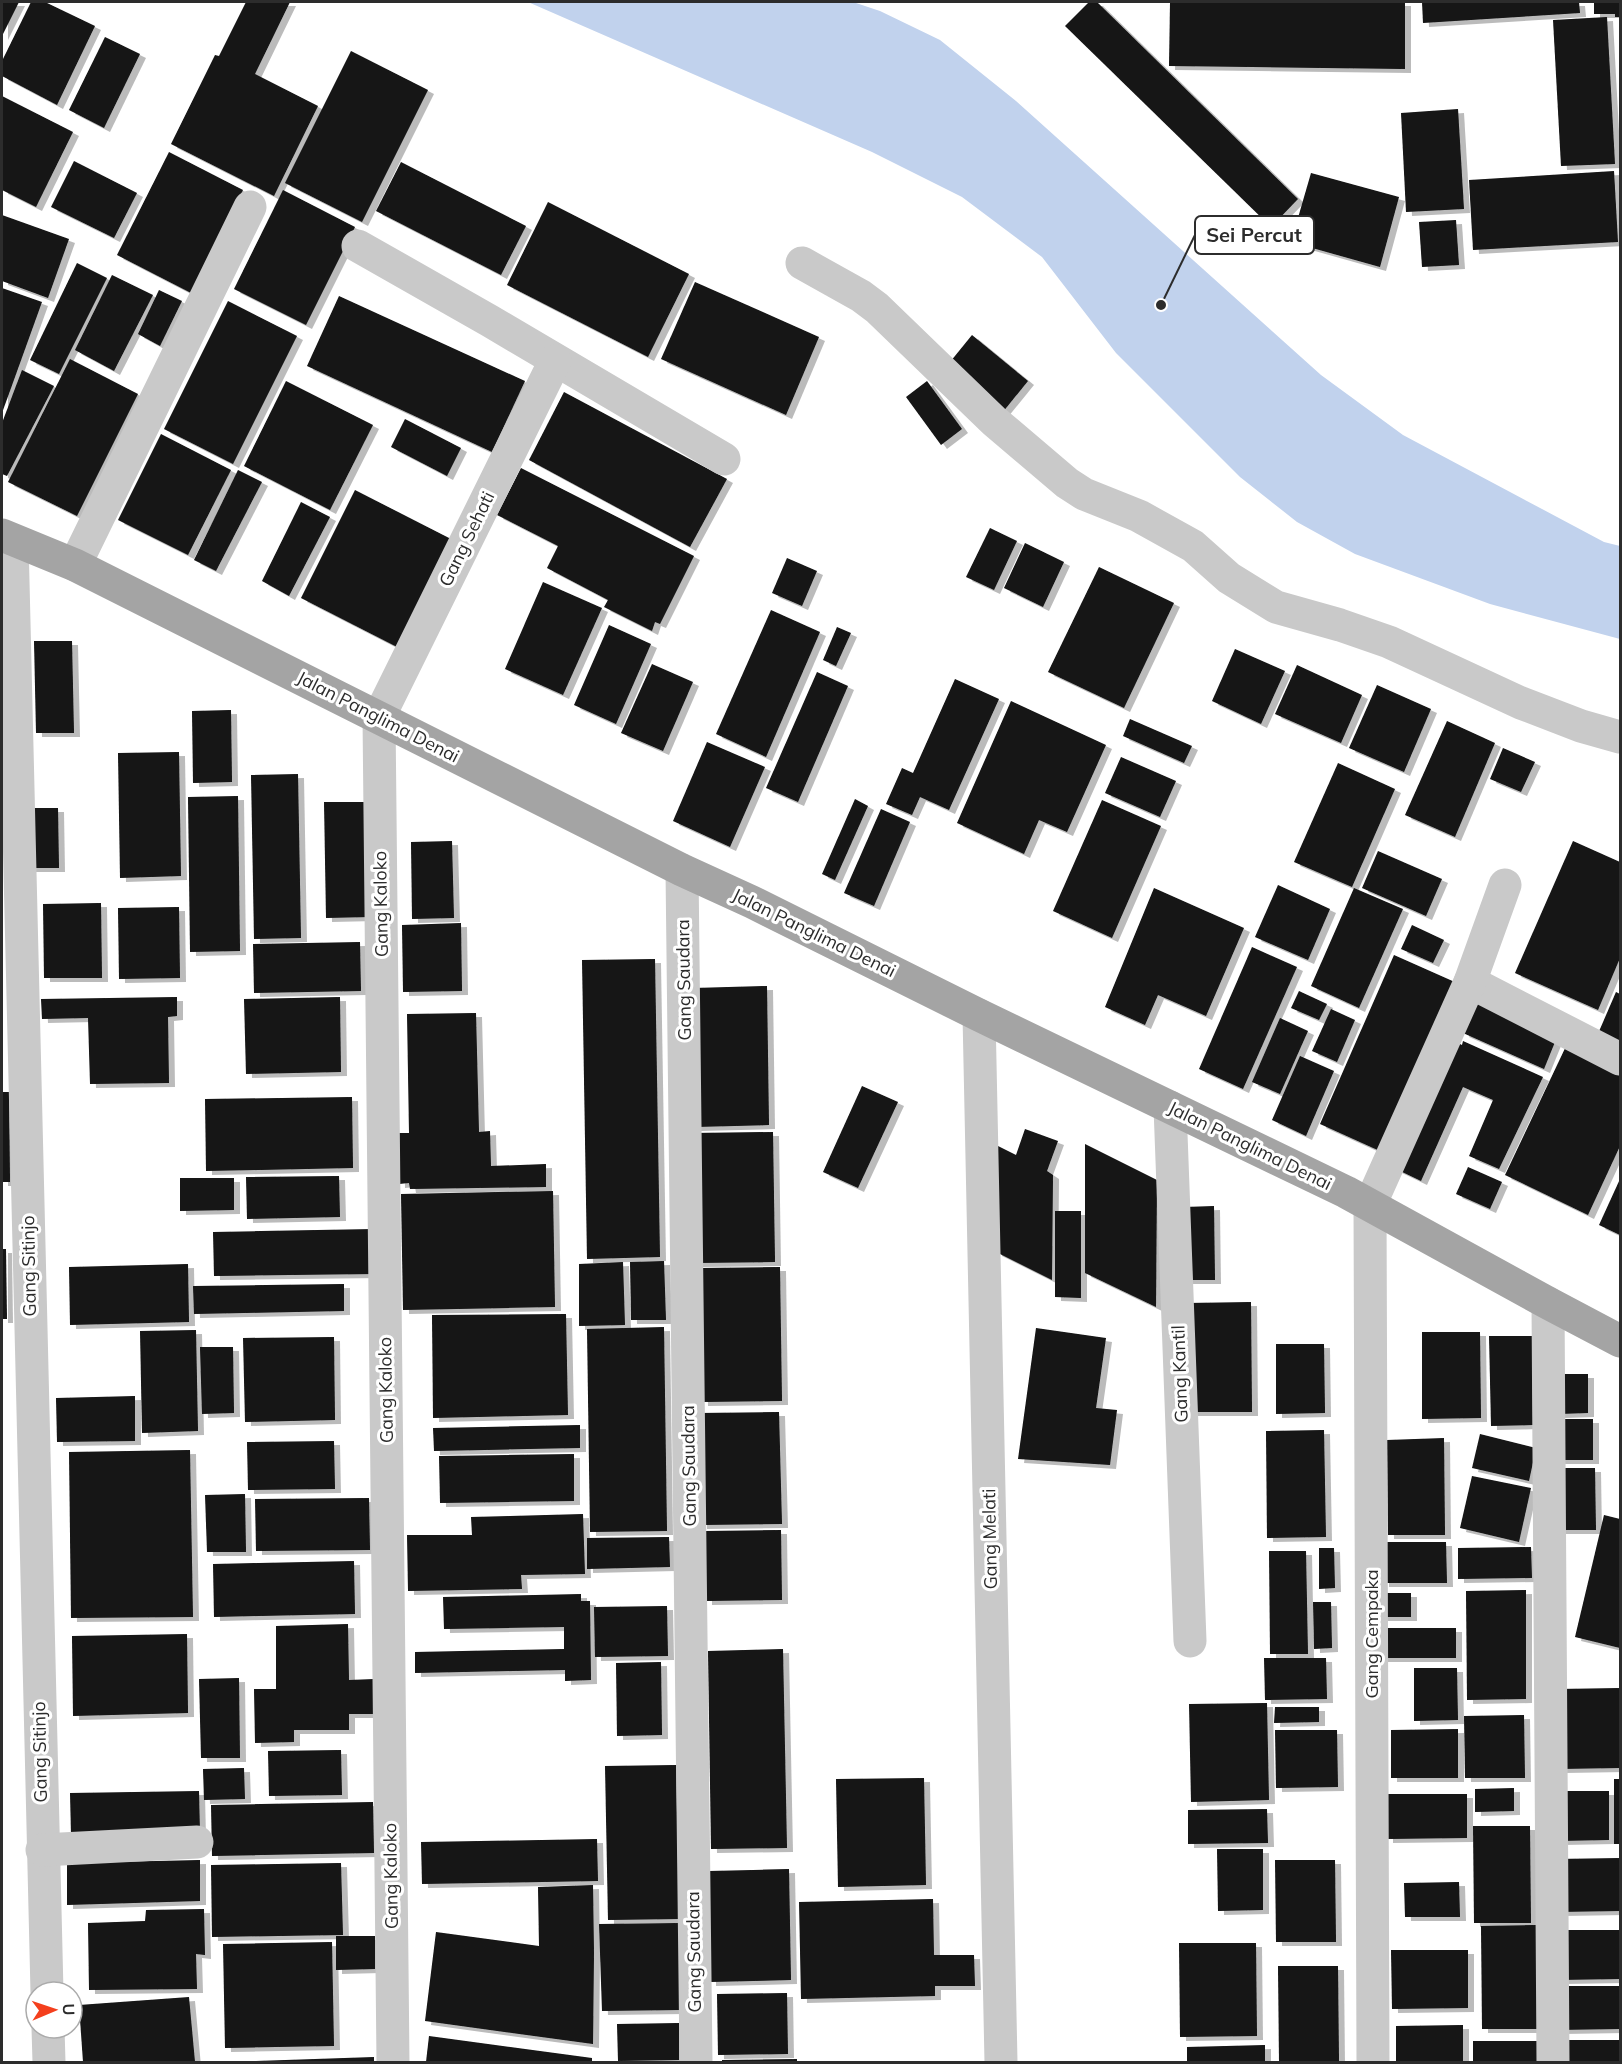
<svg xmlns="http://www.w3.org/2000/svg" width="1622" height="2064" font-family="Mulish,sans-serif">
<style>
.water{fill:#c1d2ed}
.building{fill:#131313;filter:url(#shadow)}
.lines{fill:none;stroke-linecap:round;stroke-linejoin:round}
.street{stroke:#c9c9c9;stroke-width:33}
.primary{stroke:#a4a4a4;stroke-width:33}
.labels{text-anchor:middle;stroke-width:6;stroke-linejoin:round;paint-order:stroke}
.street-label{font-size:18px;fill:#2c2c2c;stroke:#fff}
.leader{fill:none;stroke:#2c2c2c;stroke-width:2}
.callout-dot{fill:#2c2c2c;stroke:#fff;stroke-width:2}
.callout{fill:#fff;stroke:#2c2c2c;stroke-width:2}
.callout-label{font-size:20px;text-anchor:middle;font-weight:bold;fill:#2c2c2c}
</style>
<defs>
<filter id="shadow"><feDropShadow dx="6" dy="4" stdDeviation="0" flood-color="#0004"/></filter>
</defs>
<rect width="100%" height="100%" fill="#fff"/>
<path class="water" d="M528,2H853L880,11L940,40L1016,101L1321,375L1403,435L1604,542L1620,546V639L1490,604L1355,554L1297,522L1240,477L1116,353L1042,257L962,197L872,152Z"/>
<g class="building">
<path d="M2,2H19L2,36Z"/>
<path d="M31,2H45L95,26L57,105L2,76V61Z"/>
<path d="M246,2H290L255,74L318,106L274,196L171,144L215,55L219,56Z"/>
<path d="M1089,2H1097L1298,199L1271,227L1065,26Z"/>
<path d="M1170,2H1405V69L1169,66Z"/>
<path d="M1422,2H1579L1580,13L1423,23Z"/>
<path d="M1594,2H1620V17H1615V14H1594Z"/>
<path d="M1607,17L1615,164L1561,166L1553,20Z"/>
<path d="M105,37L140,54L104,128L69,110Z"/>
<path d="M351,51L428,90L362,222L285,183Z"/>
<path d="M2,96L73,132L36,207L2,190Z"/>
<path d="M1458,109L1464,209L1406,212L1401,113Z"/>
<path d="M169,152L243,190L191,293L117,255Z"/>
<path d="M74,161L137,193L114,238L51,207Z"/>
<path d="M401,162L526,226L501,275L376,211Z"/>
<path d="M1614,171L1618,242L1473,250L1469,180Z"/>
<path d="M1311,173L1399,197L1380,267L1291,242Z"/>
<path d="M283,190L355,227L306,325L234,289Z"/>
<path d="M548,202L689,274L648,357L507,285Z"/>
<path d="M2,215L69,239L48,298L2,281Z"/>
<path d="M1456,220L1459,265L1422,267L1419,222Z"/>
<path d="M77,263L107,278L59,374L30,360Z"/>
<path d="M112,275L153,295L114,371L75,350Z"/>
<path d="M695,282L819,337L786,415L661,359Z"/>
<path d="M2,288L42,302L2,413Z"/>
<path d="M159,290L182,301L160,346L138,334Z"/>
<path d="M339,296L525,381L492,452L307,366Z"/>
<path d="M228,301L297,336L233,464L164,429Z"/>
<path d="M972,335L1028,381L1002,413L946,367Z"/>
<path d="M70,359L138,394L77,516L8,482Z"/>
<path d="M22,370L54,386L7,476L2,474V423Z"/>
<path d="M286,381L373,425L330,510L244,466Z"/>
<path d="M927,381L962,429L941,445L906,397Z"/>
<path d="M564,392L727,479L690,547L529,460Z"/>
<path d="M405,419L461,448L447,476L391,447Z"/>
<path d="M161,434L231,470L188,555L118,520Z"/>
<path d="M521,468L694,556L660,624L655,622L652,631L604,607L608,600L547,568L558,546L497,515Z"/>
<path d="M238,470L262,482L216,571L194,560Z"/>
<path d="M355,490L451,539L397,647L301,598Z"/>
<path d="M301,502L330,517L289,596L262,581Z"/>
<path d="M990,528L1017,541L994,590L966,577Z"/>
<path d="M1025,543L1064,562L1043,607L1004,588Z"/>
<path d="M787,558L817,571L802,606L772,593Z"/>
<path d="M1099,567L1174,603L1124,708L1048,672Z"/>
<path d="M543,582L602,608L563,695L505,669Z"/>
<path d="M771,610L820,632L766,757L716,734Z"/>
<path d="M609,625L651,644L616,724L574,705Z"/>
<path d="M837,627L851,633L836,666L823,660Z"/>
<path d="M34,641H72L74,733H36Z"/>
<path d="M1235,649L1285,671L1261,724L1212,701Z"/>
<path d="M652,664L693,682L663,751L621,733Z"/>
<path d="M1297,665L1362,695L1341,743L1275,714Z"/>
<path d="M817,672L848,686L798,802L766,788Z"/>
<path d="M955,679L999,699L949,810L920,797L912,815L886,804L902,768L913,773Z"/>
<path d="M1377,685L1431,709L1404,772L1349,748Z"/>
<path d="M1011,701L1106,745L1067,832L1039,820L1024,854L957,823Z"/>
<path d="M231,710L232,782L193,783L192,711Z"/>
<path d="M1130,719L1192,746L1184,763L1123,736Z"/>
<path d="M1447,721L1495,743L1455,837L1405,815Z"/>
<path d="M707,742L765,767L730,847L673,821Z"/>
<path d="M1503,748L1535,762L1521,792L1490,779Z"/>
<path d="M179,752L181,876L120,878L118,753Z"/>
<path d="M1121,757L1176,781L1160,817L1105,793Z"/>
<path d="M1338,763L1395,789L1352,887L1294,862Z"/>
<path d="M298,774L301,938L254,939L251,775Z"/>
<path d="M238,796L240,951L190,952L188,797Z"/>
<path d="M855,799L868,806L835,880L822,874Z"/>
<path d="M1102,800L1161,826L1112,938L1053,911Z"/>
<path d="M324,802H368L370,917L326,918Z"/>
<path d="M22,808H58L59,868H23Z"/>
<path d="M881,809L910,822L874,906L844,893Z"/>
<path d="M452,841L454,918L412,919L411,842Z"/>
<path d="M1573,841L1620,862V958L1598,1010L1515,973Z"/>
<path d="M1378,851L1442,879L1426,916L1362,888Z"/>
<path d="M1278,885L1330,909L1308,960L1255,937Z"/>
<path d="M1154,888L1244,928L1206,1016L1158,995L1145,1025L1105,1007Z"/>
<path d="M1354,888L1403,909L1359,1008L1311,986Z"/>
<path d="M101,903L102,978H44L43,904Z"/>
<path d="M179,907L180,978L119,979L118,908Z"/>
<path d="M461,923L462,991L403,992L402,925Z"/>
<path d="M1412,925L1444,940L1433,963L1401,949Z"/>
<path d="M360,942L361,991L254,993L253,944Z"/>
<path d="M1252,947L1297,967L1243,1089L1199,1069Z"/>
<path d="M1394,955L1457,983L1382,1152L1320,1124Z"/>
<path d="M655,959L660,1257L587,1259L582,960Z"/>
<path d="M767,986L769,1125L695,1127L693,988Z"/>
<path d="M1299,991L1327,1004L1319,1020L1291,1008Z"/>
<path d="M1616,992L1620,994V1047L1597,1036Z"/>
<path d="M177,997V1016L168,1017L169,1083L90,1084L88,1018L42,1019L41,999Z"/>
<path d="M340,997L341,1072L246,1074L244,999Z"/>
<path d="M1477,1001L1557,1037L1544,1069L1463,1033Z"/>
<path d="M1331,1009L1355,1020L1337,1062L1312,1051Z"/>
<path d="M476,1013L479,1132L490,1131L491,1166L546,1164V1187L410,1189L409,1183L399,1184L398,1133H409L407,1014Z"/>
<path d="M1280,1018L1308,1031L1280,1094L1252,1082Z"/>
<path d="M1452,1040L1462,1045L1463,1041L1543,1077L1499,1169L1469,1156L1493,1100L1463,1087L1421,1181L1396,1169Z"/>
<path d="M1568,1042L1620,1067V1146L1588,1215L1505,1175Z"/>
<path d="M1300,1056L1334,1071L1306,1136L1272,1120Z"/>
<path d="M862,1086L898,1102L858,1188L823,1172Z"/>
<path d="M2,1092H9L10,1182H2Z"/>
<path d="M352,1097L353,1168L206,1171L205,1099Z"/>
<path d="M1025,1129L1058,1141L1047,1171L1053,1175L1052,1280L996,1252V1145L1016,1155Z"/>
<path d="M773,1132L775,1262L695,1263L692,1133Z"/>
<path d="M1085,1144L1157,1180L1156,1307L1085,1273Z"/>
<path d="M1468,1167L1502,1182L1490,1209L1456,1194Z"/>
<path d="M339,1176L340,1217L247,1219L246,1177Z"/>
<path d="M180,1178H234V1210L180,1211Z"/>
<path d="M1620,1179V1235L1599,1225Z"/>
<path d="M553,1191L555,1307L403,1310L401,1194Z"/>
<path d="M1214,1206L1215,1280H1185L1184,1207Z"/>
<path d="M1055,1211H1081V1298L1055,1297Z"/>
<path d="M374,1229L375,1274L214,1276L213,1232Z"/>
<path d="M2,1249H6L7,1319H2Z"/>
<path d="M664,1261L666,1320H631L630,1262Z"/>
<path d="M623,1262L625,1325L579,1326V1264Z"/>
<path d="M188,1264L189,1322L70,1325L69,1267Z"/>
<path d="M780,1267L782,1401L702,1402L699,1268Z"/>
<path d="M344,1284V1311L194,1314L193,1286Z"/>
<path d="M1251,1302L1252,1412H1188L1187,1303Z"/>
<path d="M566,1314L568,1415L433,1418L432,1315Z"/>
<path d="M664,1327L667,1531L590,1532L587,1329Z"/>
<path d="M1036,1328L1106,1338L1096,1408L1117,1410L1110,1465L1018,1459Z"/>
<path d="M196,1330L198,1431L142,1433L140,1331Z"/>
<path d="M1422,1332H1480L1481,1418L1422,1419Z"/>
<path d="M1489,1336H1532L1533,1425L1491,1426Z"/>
<path d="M334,1337L335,1420L245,1422L243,1338Z"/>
<path d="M1276,1344H1324L1325,1413L1276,1414Z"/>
<path d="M200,1347H233L234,1413L202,1414Z"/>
<path d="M1558,1374H1588V1413L1559,1414Z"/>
<path d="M135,1396V1441L57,1442L56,1398Z"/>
<path d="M779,1412L782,1524L701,1525L699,1413Z"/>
<rect x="1554" y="1419" width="39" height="41"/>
<path d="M580,1425V1448L434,1451L433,1428Z"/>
<path d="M1324,1430L1326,1537L1267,1538L1266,1431Z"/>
<path d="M1480,1434L1536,1448L1529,1481L1472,1468Z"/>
<path d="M1444,1438L1445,1535H1388L1387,1440Z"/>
<path d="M334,1441L335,1489L248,1490L247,1442Z"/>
<path d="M190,1450L193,1617L71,1618L69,1452Z"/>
<path d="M574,1454V1501L440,1503L439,1456Z"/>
<path d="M1555,1468H1595L1596,1530H1555Z"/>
<path d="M1472,1476L1531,1488L1519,1542L1460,1528Z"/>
<path d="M245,1494L246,1552H207L205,1495Z"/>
<path d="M369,1498L370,1550L256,1551L255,1499Z"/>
<path d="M583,1514L585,1574L521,1575L522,1589L408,1591L407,1535H472L471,1517Z"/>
<path d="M1604,1515L1620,1519V1648L1575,1637Z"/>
<path d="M781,1530L782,1600L706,1601L705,1531Z"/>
<path d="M669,1537L670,1567L587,1569V1538Z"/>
<path d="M1383,1542H1446L1447,1583H1383Z"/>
<path d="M1531,1547L1532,1578L1458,1579V1548Z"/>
<path d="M1319,1548H1334L1335,1588L1319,1589Z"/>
<path d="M1269,1551H1306L1308,1654H1270Z"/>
<path d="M354,1561L355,1614L214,1617L213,1564Z"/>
<path d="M1526,1590V1699L1467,1700L1466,1591Z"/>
<rect x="1377" y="1593" width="34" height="24"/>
<path d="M581,1594V1601H590L591,1680L565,1681V1670L415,1673V1652L564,1649V1627L444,1629L443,1597Z"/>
<path d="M1313,1602H1331L1332,1648L1314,1649Z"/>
<path d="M667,1606L668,1656L595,1657L594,1607Z"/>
<path d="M348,1624L349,1680L374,1679L375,1714H349V1730H294V1742L255,1743L254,1689H276V1626Z"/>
<rect x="1377" y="1628" width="79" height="30"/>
<path d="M187,1634L188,1713L73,1716L72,1636Z"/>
<path d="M783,1649L787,1848L711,1849L708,1651Z"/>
<path d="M1264,1658H1326L1327,1699L1265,1700Z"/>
<path d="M661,1662L662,1735L617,1736L616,1663Z"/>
<path d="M1414,1668H1457L1458,1720L1414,1721Z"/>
<path d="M239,1678L240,1758H201L199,1679Z"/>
<path d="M1620,1688V1768L1559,1769L1558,1689Z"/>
<path d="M1267,1703L1269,1800L1191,1802L1189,1704Z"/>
<path d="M1275,1707H1319V1722L1274,1723Z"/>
<path d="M1524,1715L1525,1778H1465L1464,1716Z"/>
<path d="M1458,1729V1778H1391V1730Z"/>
<path d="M1275,1730H1337L1338,1787L1276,1788Z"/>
<path d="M341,1750L342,1795L269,1796L268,1751Z"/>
<path d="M676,1765L679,1919L608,1920L605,1766Z"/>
<path d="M244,1768L245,1799L204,1800L203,1769Z"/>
<path d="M924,1778L926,1885L838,1887L836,1779Z"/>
<rect x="1614" y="1779" width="6" height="65"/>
<path d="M1514,1788V1811L1475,1812V1789Z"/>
<path d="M199,1791L200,1833L71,1835L70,1793Z"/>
<path d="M1557,1791H1609V1840L1558,1841Z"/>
<path d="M1387,1794H1467V1838L1387,1839Z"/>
<path d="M373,1802L374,1853L212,1856L211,1805Z"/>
<path d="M1267,1809L1268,1843L1188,1844V1810Z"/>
<path d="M1473,1826H1530L1531,1923H1474Z"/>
<path d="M597,1839L598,1881L422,1884L421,1842Z"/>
<path d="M1217,1849H1263V1910L1218,1911Z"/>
<path d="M1620,1858V1911L1557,1912L1556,1859Z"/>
<path d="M200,1860V1901L67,1905V1863Z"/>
<path d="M1275,1860H1335L1336,1942H1276Z"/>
<path d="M341,1863L343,1935L212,1937L211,1865Z"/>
<path d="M789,1869L791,1980L710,1982L709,1871Z"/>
<path d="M1459,1882L1460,1917H1405L1404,1883Z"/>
<path d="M593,1885L594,1953L593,2044L425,2021L436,1932L539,1946L538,1887Z"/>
<path d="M933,1899L934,1955H974L975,1986H935V1996L801,1999L799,1902Z"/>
<path d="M204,1909L205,1955L196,1954L197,1989L89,1990L88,1923L145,1921L146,1910Z"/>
<path d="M679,1923L680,2010L602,2011L599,1924Z"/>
<path d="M1537,1925L1539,2029H1482L1481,1926Z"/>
<path d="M1558,1930H1620V1979L1558,1980Z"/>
<path d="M336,1936H375V1969L336,1970Z"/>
<path d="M332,1942L334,2046L225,2048L223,1944Z"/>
<path d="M1179,1943H1256L1257,2036L1180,2037Z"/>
<path d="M1391,1950H1468V2008L1392,2009Z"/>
<path d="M1278,1966H1338L1339,2062H1279Z"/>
<path d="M1556,1986H1620V2029L1557,2030Z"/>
<path d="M787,1993L788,2054L718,2055L717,1994Z"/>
<path d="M189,1997L195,2062H83L79,2005Z"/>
<path d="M679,2023V2060L618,2061L617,2024Z"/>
<path d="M1463,2025V2062H1396V2026Z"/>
<path d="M429,2036L592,2058V2062H426Z"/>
<rect x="1564" y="2040" width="56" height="22"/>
<rect x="1473" y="2041" width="65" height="21"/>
<path d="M1265,2045V2062H1187V2047Z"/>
<path d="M374,2057V2062H256V2061Z"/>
<path d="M797,2059V2062H722V2060Z"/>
</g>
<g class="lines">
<g class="street">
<path d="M358,246L490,321L724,459"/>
<path d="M802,263L861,296L877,308L994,421L1067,483L1084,494L1139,516L1193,546L1229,578L1276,607L1340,625L1389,642L1521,703L1581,726L1620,737"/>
<path d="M12,540L47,1992"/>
<path d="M75,565L250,207"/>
<path d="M682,870L696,2062"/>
<path d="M1470,982L1620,1059"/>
<path d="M979,1015L1001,2062"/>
<path d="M1170,1107L1190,1641"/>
<path d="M1548,1303L1553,2062"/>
<path d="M42,1850L197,1842"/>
<path d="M48,2028L49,2062"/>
<path d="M393,2062L379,717L555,361"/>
<path d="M1373,2062L1370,1205L1470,982L1505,885"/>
</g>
<path class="primary" d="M2,535L75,565L682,870L752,902L979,1015L1346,1192L1548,1303L1620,1341"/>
</g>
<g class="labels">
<g class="street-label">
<text transform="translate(467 539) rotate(-64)" y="6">Gang Sehati</text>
<text transform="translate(378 717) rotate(27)" y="6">Jalan Panglima Denai</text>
<text transform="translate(381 904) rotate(-91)" y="6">Gang Kaloko</text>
<text transform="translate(814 933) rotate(26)" y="6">Jalan Panglima Denai</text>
<text transform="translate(684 980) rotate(-91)" y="6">Gang Saudara</text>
<text transform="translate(1250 1146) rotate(26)" y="6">Jalan Panglima Denai</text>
<text transform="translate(29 1266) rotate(-91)" y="6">Gang Sitinjo</text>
<text transform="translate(1180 1374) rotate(-92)" y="6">Gang Kantil</text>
<text transform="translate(386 1390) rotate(-91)" y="6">Gang Kaloko</text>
<text transform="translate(689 1466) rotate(-91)" y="6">Gang Saudara</text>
<text transform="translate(990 1539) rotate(-91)" y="6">Gang Melati</text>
<text transform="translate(1372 1634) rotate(-90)" y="6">Gang Cempaka</text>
<text transform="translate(40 1752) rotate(-91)" y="6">Gang Sitinjo</text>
<text transform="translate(391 1876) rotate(-91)" y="6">Gang Kaloko</text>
<text transform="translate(694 1952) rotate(-91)" y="6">Gang Saudara</text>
</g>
</g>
<path class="leader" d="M1161 305L1195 235"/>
<circle class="callout-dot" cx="1161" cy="305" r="6"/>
<rect class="callout" x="1195" y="216" width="119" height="38" rx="6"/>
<g class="callout-label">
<text x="1254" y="242">Sei Percut</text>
</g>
<rect width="1622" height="2064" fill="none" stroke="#2c2c2c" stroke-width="6"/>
<g transform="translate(54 2010) rotate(88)"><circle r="28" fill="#ffffff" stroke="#ababab" stroke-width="1.5"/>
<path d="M0-4.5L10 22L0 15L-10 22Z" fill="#f43f1d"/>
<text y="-9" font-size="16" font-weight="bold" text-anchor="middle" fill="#2c2c2c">U</text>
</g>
</svg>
